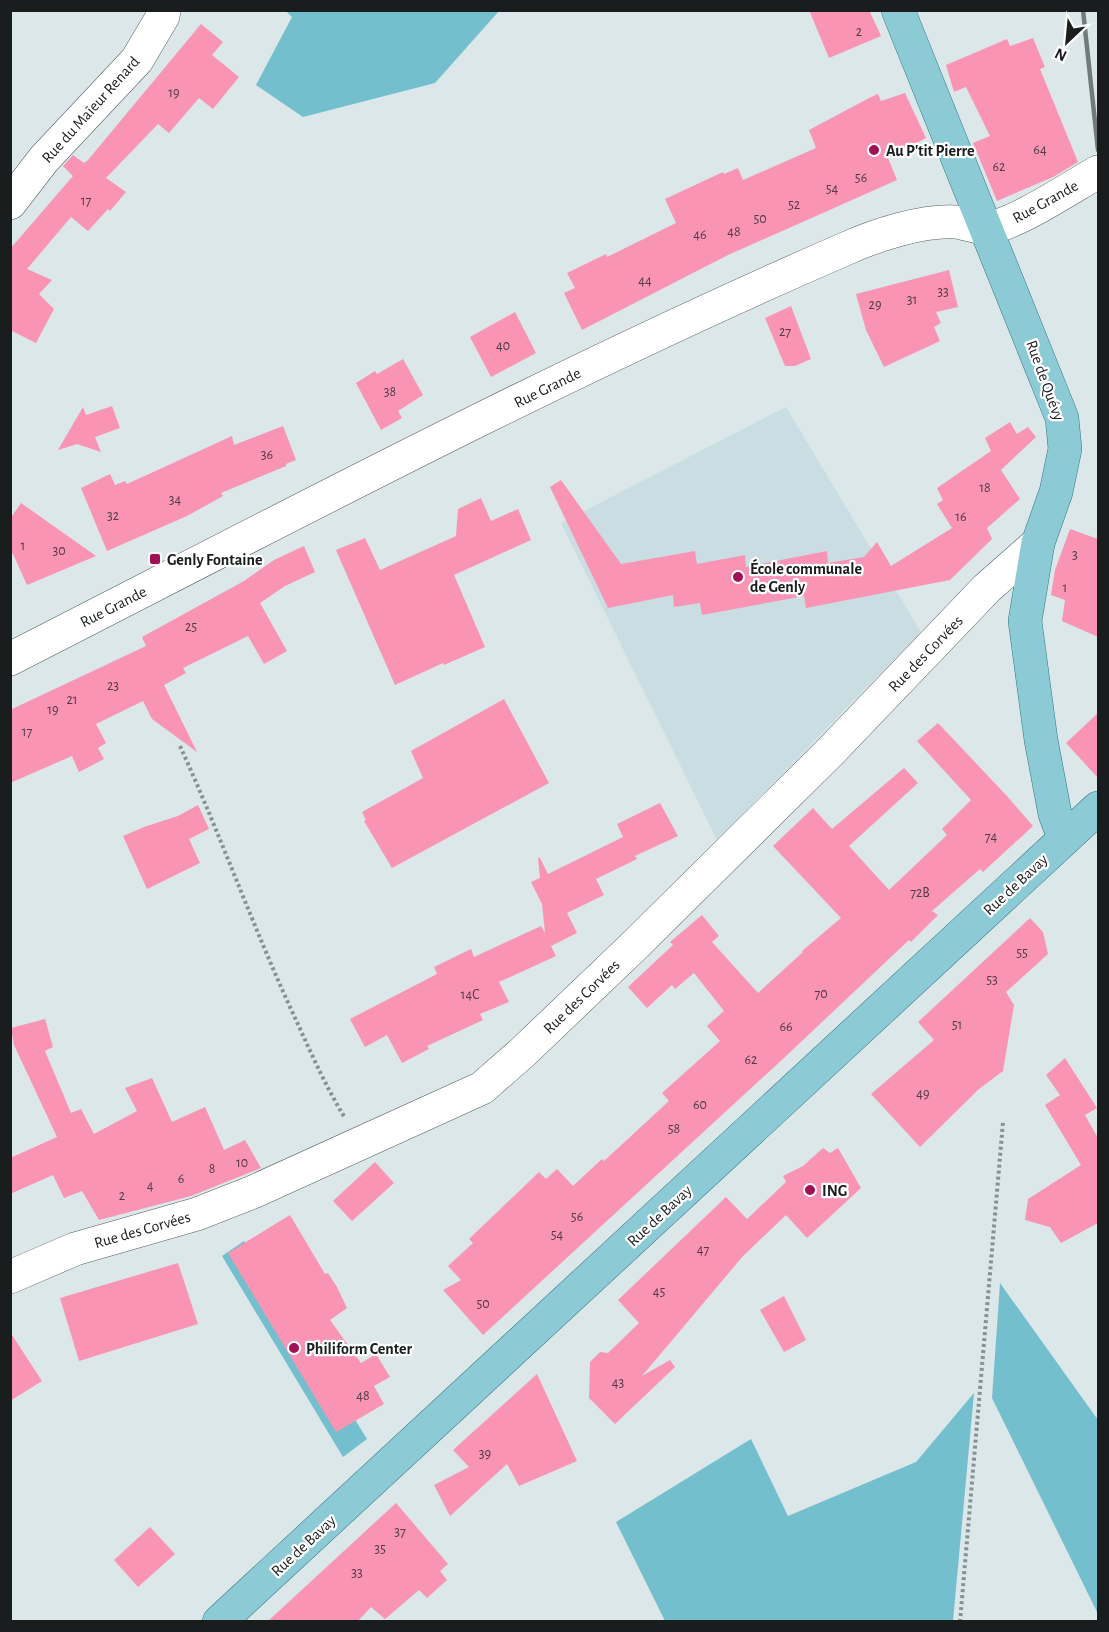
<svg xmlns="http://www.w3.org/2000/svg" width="1109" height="1632" font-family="'Alegreya Sans',sans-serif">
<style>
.built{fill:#c9dde2}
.green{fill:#73bfce}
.building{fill:#f994b4}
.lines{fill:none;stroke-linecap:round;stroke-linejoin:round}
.minor-casing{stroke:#555e60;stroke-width:34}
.major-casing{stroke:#327683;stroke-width:34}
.path{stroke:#889192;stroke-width:4;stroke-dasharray:3 3;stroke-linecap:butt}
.minor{stroke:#fff;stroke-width:33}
.major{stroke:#8ccad5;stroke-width:33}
.rail{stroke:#737a7c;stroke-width:4.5}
.poi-dot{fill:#a21055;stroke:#fff;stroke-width:2}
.labels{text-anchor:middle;stroke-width:4.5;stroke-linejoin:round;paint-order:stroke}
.number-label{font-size:14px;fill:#513b44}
.street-label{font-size:16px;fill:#191d1e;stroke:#fff}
.poi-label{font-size:16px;font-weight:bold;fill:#191d1e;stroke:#fff;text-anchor:start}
</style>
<rect width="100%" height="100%" fill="#dbe7e9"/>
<path class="built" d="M786,407L921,632L717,840L561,523Z"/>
<g class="green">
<path d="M286,11H499L435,83L303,117L256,85L292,17Z"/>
<path d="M244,1241L367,1439L343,1457L222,1256Z"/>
<path d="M1000,1283L1098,1420V1614L992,1398Z"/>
<path d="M974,1393L953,1621H665L616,1522L751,1439L788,1516L916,1462Z"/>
</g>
<g class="building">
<path d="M809,10H869L881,36L829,58Z"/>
<path d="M201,24L223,42L212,55L239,77L213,109L199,98L169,133L158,124L106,178L126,192L110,211L108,209L88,231L71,217L27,269L52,280L39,294L54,309L36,343L10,330V249L73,176L63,166L73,155L84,163L88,160Z"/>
<path d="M1033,38L1045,67L1040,69L1078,162L1053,177L997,201L973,143L990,136L966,87L954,92L946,65L1007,39L1010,46Z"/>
<path d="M905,93L926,138L888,158L897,180L728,255L582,330L564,293L575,288L567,273L606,254L607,257L676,223L665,199L723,172L724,174L738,168L743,180L816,148L809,130L871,97L878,94L881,101Z"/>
<path d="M949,270L958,307L936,312L941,323L934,327L940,341L884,367L866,330L856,294Z"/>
<path d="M791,306L811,359L795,366H785L765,318Z"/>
<path d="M515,312L536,353L491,377L470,337Z"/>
<path d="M403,359L423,395L398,411L402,418L381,430L356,383L375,371L377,374Z"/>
<path d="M112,406L120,428L95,437L101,452L77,444L58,450L83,407L86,415Z"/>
<path d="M1010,422L1017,434L1028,427L1036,437L1001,470L1020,499L987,528L992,539L950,580L806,608L804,596L702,615L700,603L674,607L673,595L608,608L550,487L561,480L621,564L695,551L697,564L745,555L746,567L827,551L828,563L864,557L877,542L891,566L952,528L937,504L943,500L937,488L991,451L985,438Z"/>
<path d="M283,426L296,460L286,464V466L221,493L223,496L187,516L107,551L81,488L110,474L115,485L125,481L127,484L232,436L234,445Z"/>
<path d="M481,498L491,521L518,509L531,540L454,575L485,647L444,665L443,663L395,685L336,550L365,538L380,570L456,536L458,509Z"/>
<path d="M21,503L96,556L27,585L13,554L10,552V519Z"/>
<path d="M1070,529L1098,539V637L1062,621L1065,600L1051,595L1055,570Z"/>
<path d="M304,546L315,572L285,586L260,603L287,651L264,664L248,636L183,668L186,673L164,685L197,752L152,719L143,701L96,724L106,743L98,748L104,759L79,772L72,756L10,783V710L146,646L142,637L244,581L274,560Z"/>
<path d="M504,699L549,783L392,868L364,821L366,820L362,812L423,778L411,751Z"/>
<path d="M1098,713V778L1066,743Z"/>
<path d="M938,723L1006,795L1033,826L983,872L980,869L932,911L938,915L911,942L909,940L785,1057L483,1335L443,1290L461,1280L448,1266L473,1243L469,1239L539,1172L546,1179L557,1169L573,1186L602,1159L604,1161L669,1101L662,1093L720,1041L707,1026L724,1011L694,973L675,989L672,985L647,1008L628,987L673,945L670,942L702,915L719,936L712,942L758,993L803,952L802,951L841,918L773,846L813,808L832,829L904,768L918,783L849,846L889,890L947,835L942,829L971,800L917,741Z"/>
<path d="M660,803L678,836L635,856L637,859L596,879L604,895L567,913L577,933L551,946L556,956L499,982L509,1002L480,1014L483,1020L427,1046L429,1049L402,1063L387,1035L365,1047L350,1019L437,974L434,967L471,949L474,957L541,926L545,933L542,904L531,882L540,878L538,858H540L548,874L623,837L617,824Z"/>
<path d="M198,805L209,829L189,839L200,863L147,889L123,836L144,827L178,816Z"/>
<path d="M1030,918L1043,932L1048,954L1006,992L1014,1005L1003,1071L979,1089L920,1147L871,1094L934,1040L918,1022Z"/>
<path d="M45,1019L53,1047L45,1051L71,1113L81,1109L94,1134L137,1111L125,1088L152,1078L172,1122L205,1107L224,1150L245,1140L261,1168L191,1196L99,1220L82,1191L64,1198L53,1175L10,1194V1158L57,1137L14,1045L11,1028Z"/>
<path d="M1065,1058L1097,1108L1085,1115L1098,1138V1223L1061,1243L1050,1227L1025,1220L1028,1199L1081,1165L1045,1105L1060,1095L1046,1075Z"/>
<path d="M823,1148L830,1153L838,1148L861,1188L807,1238L786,1215L743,1256L642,1376L670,1360L675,1367L615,1424L589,1398L590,1362L600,1352L608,1353L639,1323L618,1300L726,1197L747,1219L786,1182L783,1176L803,1166Z"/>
<path d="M375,1162L394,1183L352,1221L333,1201Z"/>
<path d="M290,1215L325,1274L328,1273L337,1287L347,1308L330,1320L361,1363L376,1354L390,1377L374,1386L384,1404L336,1432L228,1253Z"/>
<path d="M178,1263L198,1324L79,1361L60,1298Z"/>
<path d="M784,1296L806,1340L784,1352L760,1310Z"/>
<path d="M10,1332L42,1381L10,1401Z"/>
<path d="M537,1374L577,1461L519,1486L507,1464L450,1516L434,1485L469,1467L453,1450Z"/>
<path d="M396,1503L448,1564L440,1571L447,1580L427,1598L419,1590L385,1619L371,1607L357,1622H267Z"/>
<path d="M150,1527L175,1554L138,1587L114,1560Z"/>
</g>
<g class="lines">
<g class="minor-casing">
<g id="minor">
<path d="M10,203L44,159L137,60L163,16L164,10"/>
<path d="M10,659C286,518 561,372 845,249C876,235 922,220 956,222C966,223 976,228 986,228C1012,227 1073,186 1098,172"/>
<path d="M10,1277L75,1249L197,1214L253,1192L482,1088L523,1052L635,945L830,752L987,588L1038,543"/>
</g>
</g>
<g class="major-casing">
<g id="major">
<path d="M898,10L1062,418L1065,449L1056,492L1038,543L1025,621L1041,740L1055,814L1064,838"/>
<path d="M219,1622L1098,808"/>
</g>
</g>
<g class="path">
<path d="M180,746C221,836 254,930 296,1020C311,1053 326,1087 345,1118"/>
<path d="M960,1622L1003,1122"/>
</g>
<use href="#minor" class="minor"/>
<use href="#major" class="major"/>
<path class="rail" d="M1083,10L1098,150"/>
</g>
<g class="poi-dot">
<circle cx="874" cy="150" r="6"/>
<rect x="149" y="553" width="12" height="12" rx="3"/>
<circle cx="738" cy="577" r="6"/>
<circle cx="810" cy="1190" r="6"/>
<circle cx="294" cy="1348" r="6"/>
</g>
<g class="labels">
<g class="number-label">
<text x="859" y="36">2</text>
<text x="174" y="97">19</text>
<text x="1040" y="154">64</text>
<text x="999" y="171">62</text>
<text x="861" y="182">56</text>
<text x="832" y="193">54</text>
<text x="86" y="205">17</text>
<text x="794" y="209">52</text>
<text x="760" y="223">50</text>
<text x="734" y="236">48</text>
<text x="700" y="239">46</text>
<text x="645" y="285">44</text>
<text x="943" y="296">33</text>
<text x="912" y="304">31</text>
<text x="875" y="309">29</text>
<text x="785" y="336">27</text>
<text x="503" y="350">40</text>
<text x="390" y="396">38</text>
<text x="267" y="459">36</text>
<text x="985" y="492">18</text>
<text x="175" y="504">34</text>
<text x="113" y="520">32</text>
<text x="961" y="521">16</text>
<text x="23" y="550">1</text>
<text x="59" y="555">30</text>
<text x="1075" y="559">3</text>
<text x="1065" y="592">1</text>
<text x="191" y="631">25</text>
<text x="113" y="690">23</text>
<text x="72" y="704">21</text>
<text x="53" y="714">19</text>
<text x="27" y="736">17</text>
<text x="991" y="841">74</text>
<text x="920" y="897">72B</text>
<text x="1022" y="957">55</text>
<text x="992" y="984">53</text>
<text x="821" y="998">70</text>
<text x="470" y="999">14C</text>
<text x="957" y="1029">51</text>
<text x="786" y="1031">66</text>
<text x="751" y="1064">62</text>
<text x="923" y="1098">49</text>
<text x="700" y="1109">60</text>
<text x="674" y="1133">58</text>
<text x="242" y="1167">10</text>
<text x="212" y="1173">8</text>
<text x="181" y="1183">6</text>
<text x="150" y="1190">4</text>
<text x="122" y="1200">2</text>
<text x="577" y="1221">56</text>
<text x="557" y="1239">54</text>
<text x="703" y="1254">47</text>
<text x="659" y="1296">45</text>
<text x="483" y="1308">50</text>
<text x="618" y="1387">43</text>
<text x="363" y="1400">48</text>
<text x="485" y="1458">39</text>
<text x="400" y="1536">37</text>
<text x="380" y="1553">35</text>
<text x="357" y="1577">33</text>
</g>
<g class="street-label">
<text transform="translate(90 109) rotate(-48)" y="6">Rue du Maïeur Renard</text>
<text transform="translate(1045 201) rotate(-29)" y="6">Rue Grande</text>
<text transform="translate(1046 380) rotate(70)" y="6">Rue de Quévy</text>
<text transform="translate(547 387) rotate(-26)" y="6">Rue Grande</text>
<text transform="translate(113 606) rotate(-27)" y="6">Rue Grande</text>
<text transform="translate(925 653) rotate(-46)" y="6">Rue des Corvées</text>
<text transform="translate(1015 884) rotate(-43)" y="6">Rue de Bavay</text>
<text transform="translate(581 996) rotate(-44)" y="6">Rue des Corvées</text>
<text transform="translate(659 1215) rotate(-43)" y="6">Rue de Bavay</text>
<text transform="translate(142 1229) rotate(-16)" y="6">Rue des Corvées</text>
<text transform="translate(303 1545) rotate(-43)" y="6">Rue de Bavay</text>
</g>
<g class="poi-label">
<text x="886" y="156">Au P'tit Pierre</text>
<text x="167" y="565">Genly Fontaine</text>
<text x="750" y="574">École communale<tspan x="750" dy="18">de Genly</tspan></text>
<text x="822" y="1196">ING</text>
<text x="306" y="1354">Philiform Center</text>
</g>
</g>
<rect width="1109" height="1632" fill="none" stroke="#191d1e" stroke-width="24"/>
<g transform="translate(1067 42) rotate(206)" stroke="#ffffff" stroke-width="4.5" paint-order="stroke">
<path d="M0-4.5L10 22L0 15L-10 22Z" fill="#191d1e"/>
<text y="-9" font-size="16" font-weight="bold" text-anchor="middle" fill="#191d1e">N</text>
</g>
</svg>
